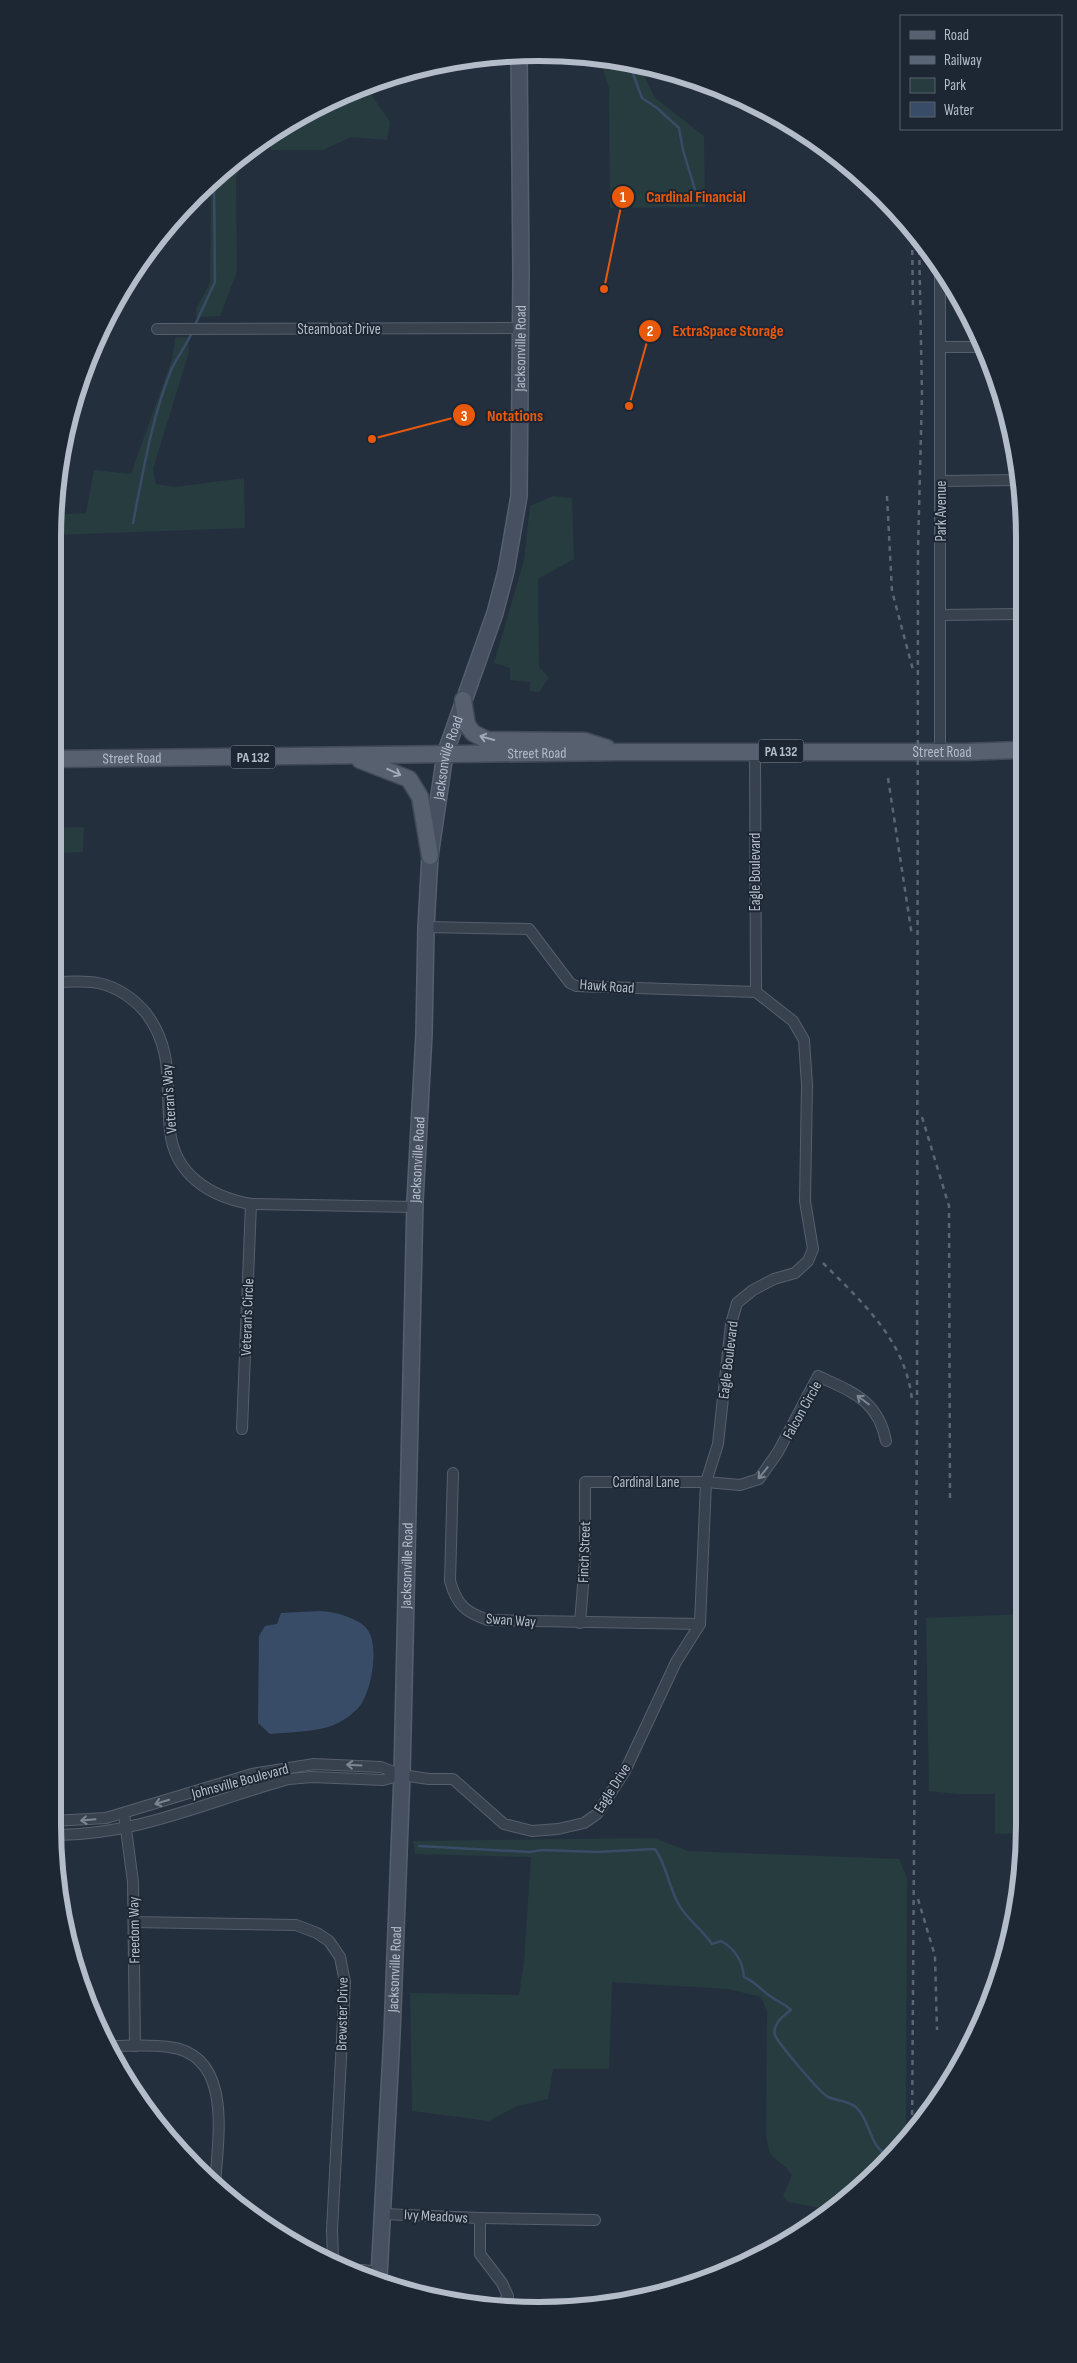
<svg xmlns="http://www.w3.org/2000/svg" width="1077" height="2363" font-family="'Sofia Sans Condensed',sans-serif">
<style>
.green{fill:#263c3f}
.water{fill:#394c67}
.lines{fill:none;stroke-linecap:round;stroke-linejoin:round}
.stream{stroke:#394c67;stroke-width:2.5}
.minor-casing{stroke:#565f6c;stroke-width:12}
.secondary-casing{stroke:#565f6c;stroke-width:18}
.primary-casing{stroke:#414a57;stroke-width:19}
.minor{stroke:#38414e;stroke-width:10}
.secondary{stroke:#465061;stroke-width:15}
.primary{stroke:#56606e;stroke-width:16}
.rail{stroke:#5a6575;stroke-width:2.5;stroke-dasharray:5 5;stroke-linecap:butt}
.oneway{stroke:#a1aab7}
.oneway2{stroke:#7c8592}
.labels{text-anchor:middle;stroke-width:4;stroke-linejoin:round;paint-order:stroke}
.shield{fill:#1d2633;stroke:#878f9c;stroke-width:1}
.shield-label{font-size:14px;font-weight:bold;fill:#b4bcc9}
.street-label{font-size:15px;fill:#b4bcc9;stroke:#1d2633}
.rim{fill:none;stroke:#b4bcc9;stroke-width:6}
.leader{fill:none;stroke:#e8590c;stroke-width:2}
.callout-dot{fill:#e8590c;stroke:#1d2633;stroke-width:2}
.mark-label{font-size:15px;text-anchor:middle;font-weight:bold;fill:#fff}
.callout-label{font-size:16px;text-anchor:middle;font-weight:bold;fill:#e8590c;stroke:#1d2633;stroke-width:4;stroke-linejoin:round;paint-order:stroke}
</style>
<rect width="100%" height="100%" fill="#242f3e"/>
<g class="green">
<path d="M602,59L638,63L655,98L704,136L705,207L610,208L609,88L604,73Z"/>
<path d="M371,84L372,96L390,122L387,140L351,137L323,150H271L270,134L352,90Z"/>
<path d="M261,141V150H251L244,158L236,177L237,272L220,316L196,317V309L210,283L211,182Z"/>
<path d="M188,337L189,352L153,469L156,484L175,487L244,478L245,528L53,535L55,515L86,513L94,470L131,474L172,359L175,338Z"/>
<path d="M553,496L572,498L574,559L538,579L539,667L549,678L539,692L530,691V682L510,680V668L494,663L524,560L530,506Z"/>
<path d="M84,827L83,852L53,853V828Z"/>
<path d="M1024,1614V1833L995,1834V1794H957L929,1791L926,1618Z"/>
<path d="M654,1838L688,1851L899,1859L907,1878L906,2142L825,2209L788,2202L783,2196L792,2175C776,2153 769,2165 766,2133L767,2011L761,1997L728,1989L612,1982L609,2069H553L548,2099L517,2106L489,2121L412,2111L410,1993L519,1995L524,1962L531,1857L415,1854L413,1841Z"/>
</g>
<path class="water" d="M320,1611C335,1612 351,1616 363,1625C382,1638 372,1692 359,1707C354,1713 344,1720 338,1723C321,1732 290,1732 270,1734L258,1723L259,1636L265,1626L277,1624L281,1613Z"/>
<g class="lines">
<g class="stream">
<path d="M625,61L632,71L642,98L657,108L679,128L683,150L696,193"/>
<path d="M271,133L294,121"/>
<path d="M195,325L215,282L214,179"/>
<path d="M133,523C143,473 151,421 170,373C175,359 186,347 192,332"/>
<path d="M419,1846L530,1852L542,1850L596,1852L655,1849C667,1866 668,1885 678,1903C686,1919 702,1929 712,1944L721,1941C734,1948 743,1961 744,1977C757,1983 760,1989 770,1996C778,2002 783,2002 791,2010C784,2015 772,2025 775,2035C778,2043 820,2093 828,2097C837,2101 847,2100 856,2107C872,2122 868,2148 890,2156"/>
</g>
<g class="minor-casing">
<g id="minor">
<path d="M940,271V751"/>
<path d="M157,329L521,328"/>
<path d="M940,347H984"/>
<path d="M941,481L1020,480"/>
<path d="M940,615L1021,614"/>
<path d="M755,752L756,992"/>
<path d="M426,927L529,929L570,983L576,986L756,992"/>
<path d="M53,982C67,982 84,980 98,983C117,987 134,999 146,1013C175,1052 165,1086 170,1130C174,1175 211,1197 251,1204L414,1207"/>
<path d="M242,1429L251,1204"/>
<path d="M453,1473L450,1581C457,1605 465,1612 488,1620L700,1624"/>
<path d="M580,1623L585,1561V1482H706L740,1485L759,1479L778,1452L818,1376C852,1392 878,1400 886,1441"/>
<path d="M124,1814L133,1882L135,2046"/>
<path d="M53,1821L106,1818L252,1774L314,1764L381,1767L402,1775L429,1779H453L504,1824L532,1831L558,1829L584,1823L597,1814L625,1771L676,1662L700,1624L706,1482L718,1444L731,1324L737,1303L753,1290L774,1279L795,1273L808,1261L813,1249L805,1201L807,1085L804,1040L793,1021L756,992"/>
<path d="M54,1835C136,1836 211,1800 289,1779L312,1777L383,1780L402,1775"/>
<path d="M134,1922L296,1925L317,1933L329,1941L340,1957L345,1982L332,2230L333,2259"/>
<path d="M108,2046C128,2046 149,2044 169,2047C235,2055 217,2142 215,2187"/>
<path d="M383,2214L480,2218V2254L502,2283L508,2296L500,2307"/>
<path d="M480,2218L595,2220"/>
<path d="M362,2270L379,2272"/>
</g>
</g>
<g class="secondary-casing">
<g id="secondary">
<path id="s1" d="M379,2277L392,2034L402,1775L415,1201L424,1034L426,927L430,856L445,754L495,613L506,571L519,496L521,273L519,54"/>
</g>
</g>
<g class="primary-casing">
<g id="primary">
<path d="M463,700L467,725L473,733L487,740L585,741L607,748"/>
<path id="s2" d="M53,759L621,752H965L1021,750"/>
<path d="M360,760L409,779L420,797L430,856"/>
</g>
</g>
<use href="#minor" class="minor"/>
<use href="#secondary" class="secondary"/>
<use href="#primary" class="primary"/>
<g class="rail">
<path d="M912,230L913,310"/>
<path d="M887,496L892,591L913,670"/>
<path d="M888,778L912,936"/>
<path d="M922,1117L949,1206L950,1501"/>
<path d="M823,1263C862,1302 906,1341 912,1400"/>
<path d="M918,1899L935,1956L937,2030"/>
<path d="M912,2135L917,1425L918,549L922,395L919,238"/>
</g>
</g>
<defs><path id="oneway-shaft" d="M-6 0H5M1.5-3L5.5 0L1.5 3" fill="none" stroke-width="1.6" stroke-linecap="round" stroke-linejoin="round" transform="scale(1.25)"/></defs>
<g class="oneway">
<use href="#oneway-shaft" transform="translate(487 738) rotate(-165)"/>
<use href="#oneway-shaft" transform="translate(394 772) rotate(25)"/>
</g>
<g class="oneway2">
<use href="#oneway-shaft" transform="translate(863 1400) rotate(-143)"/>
<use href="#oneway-shaft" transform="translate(763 1473) rotate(129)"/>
<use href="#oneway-shaft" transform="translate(354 1765) rotate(-177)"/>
<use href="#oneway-shaft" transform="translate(162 1802) rotate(163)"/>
<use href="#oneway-shaft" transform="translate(88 1820) rotate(175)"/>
</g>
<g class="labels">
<g class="shield">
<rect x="758.5" y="739.5" width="45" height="23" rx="4"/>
<rect x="230.5" y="745.5" width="45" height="23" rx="4"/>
</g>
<g class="shield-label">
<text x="781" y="756">PA 132</text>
<text x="253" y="762">PA 132</text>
</g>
<g class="street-label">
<text x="339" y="334">Steamboat Drive</text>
<text dy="5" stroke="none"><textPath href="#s1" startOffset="1942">Jacksonville Road</textPath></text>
<text transform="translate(941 511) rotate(-90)" y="5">Park Avenue</text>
<text dy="5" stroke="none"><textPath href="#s2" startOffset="889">Street Road</textPath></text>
<text dy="5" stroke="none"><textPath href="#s2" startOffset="484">Street Road</textPath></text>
<text dy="5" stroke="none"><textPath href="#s1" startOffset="1522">Jacksonville Road</textPath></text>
<text dy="5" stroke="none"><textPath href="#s2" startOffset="79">Street Road</textPath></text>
<text transform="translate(755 872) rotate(-90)" y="5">Eagle Boulevard</text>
<text transform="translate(607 986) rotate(4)" y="5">Hawk Road</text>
<text transform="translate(169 1099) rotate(-94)" y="5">Veteran's Way</text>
<text dy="5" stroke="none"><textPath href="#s1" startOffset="1118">Jacksonville Road</textPath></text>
<text transform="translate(247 1317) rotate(-88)" y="5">Veteran's Circle</text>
<text transform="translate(728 1360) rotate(-83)" y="5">Eagle Boulevard</text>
<text transform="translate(802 1410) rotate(-61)" y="5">Falcon Circle</text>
<text x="646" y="1487">Cardinal Lane</text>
<text transform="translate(584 1552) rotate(-88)" y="5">Finch Street</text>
<text dy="5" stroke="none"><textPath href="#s1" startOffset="712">Jacksonville Road</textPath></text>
<text transform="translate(511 1620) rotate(4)" y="5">Swan Way</text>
<text transform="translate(240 1781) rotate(-15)" y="5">Johnsville Boulevard</text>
<text transform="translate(612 1788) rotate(-58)" y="5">Eagle Drive</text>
<text transform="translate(134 1930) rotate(-91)" y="5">Freedom Way</text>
<text dy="5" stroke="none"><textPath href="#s1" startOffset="308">Jacksonville Road</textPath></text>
<text transform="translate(342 2014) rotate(-89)" y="5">Brewster Drive</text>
<text transform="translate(436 2216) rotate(3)" y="5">Ivy Meadows</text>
</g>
</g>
<path d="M0 0H1077V2363H0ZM538 61H539A477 477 0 0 1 1016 538V1825A477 477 0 0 1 539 2302H538A477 477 0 0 1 61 1825V538A477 477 0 0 1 538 61Z" fill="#1d2633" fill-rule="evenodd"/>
<path class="rim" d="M538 61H539A477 477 0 0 1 1016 538V1825A477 477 0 0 1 539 2302H538A477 477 0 0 1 61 1825V538A477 477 0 0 1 538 61Z"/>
<path class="leader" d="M604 289L623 197M629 406L650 331M372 439L464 415"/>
<g class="callout-dot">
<circle cx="604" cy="289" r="5"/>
<circle cx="629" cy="406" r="5"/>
<circle cx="372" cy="439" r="5"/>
<circle cx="623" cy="197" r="12"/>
<circle cx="650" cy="331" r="12"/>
<circle cx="464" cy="415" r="12"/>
</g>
<g class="mark-label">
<text x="623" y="202">1</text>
<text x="650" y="336">2</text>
<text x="464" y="421">3</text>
</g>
<g class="callout-label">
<text x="696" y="202">Cardinal Financial</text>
<text x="728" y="336">ExtraSpace Storage</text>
<text x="515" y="421">Notations</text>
</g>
<rect x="900" y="15" width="162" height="115" fill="#1d2633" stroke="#59626f"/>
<rect x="910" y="31" width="25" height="8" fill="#56606e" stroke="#59626f"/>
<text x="944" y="40" font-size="15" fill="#b4bcc9">Road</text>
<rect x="910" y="56" width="25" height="8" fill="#5a6575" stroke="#59626f"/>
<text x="944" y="65" font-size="15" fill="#b4bcc9">Railway</text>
<rect x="910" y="78" width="25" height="15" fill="#263c3f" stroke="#59626f"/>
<text x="944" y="90" font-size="15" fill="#b4bcc9">Park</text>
<rect x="910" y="102" width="25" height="15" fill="#394c67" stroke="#59626f"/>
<text x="944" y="115" font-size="15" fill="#b4bcc9">Water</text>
</svg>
